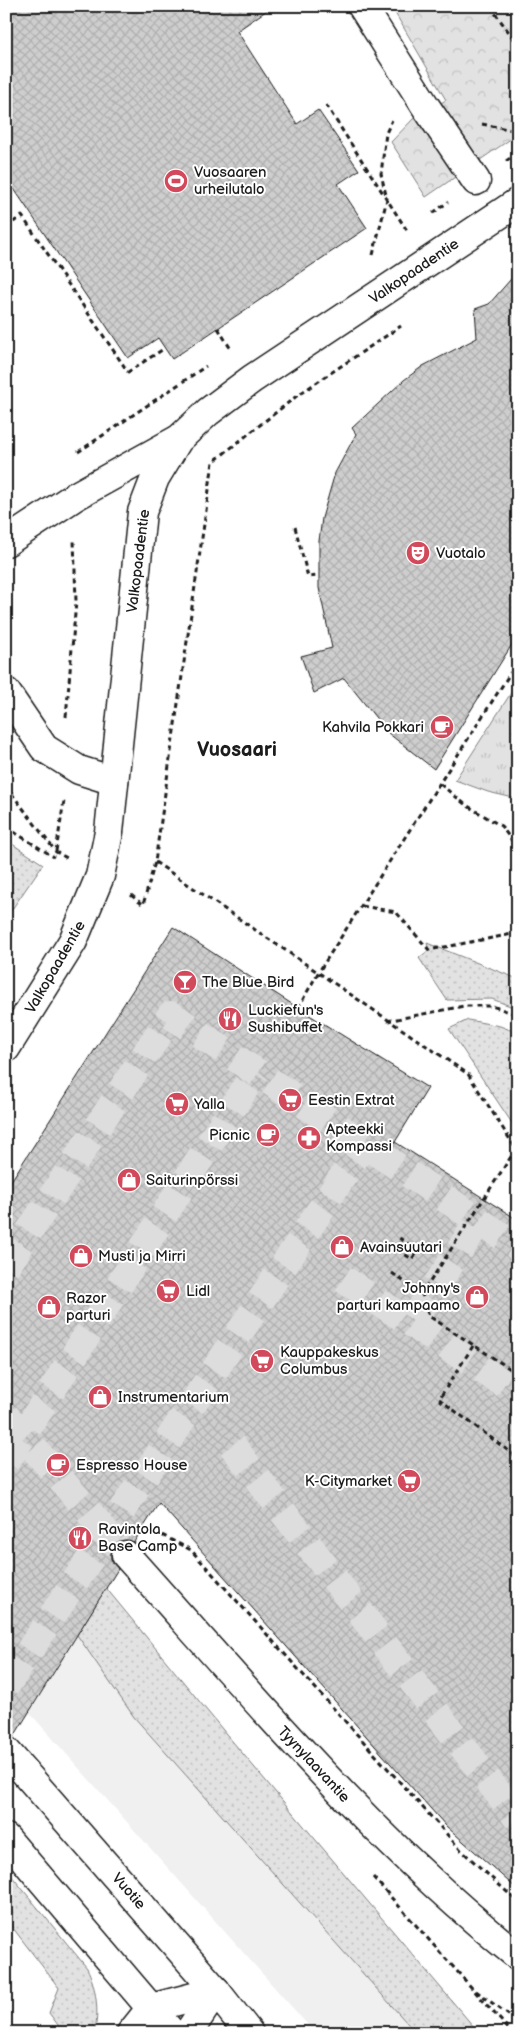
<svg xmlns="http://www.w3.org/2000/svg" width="524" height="2039" font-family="'Balsamiq Sans',sans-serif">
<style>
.built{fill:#f0f0f0}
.grass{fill:url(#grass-dots);stroke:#7f7f7f}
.forest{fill:url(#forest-crowns);stroke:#7f7f7f}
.park{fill:url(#park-tufts);stroke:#7f7f7f}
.building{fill:url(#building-cross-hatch);stroke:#1c1c1c}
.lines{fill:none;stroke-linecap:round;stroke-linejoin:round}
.minor-tunnel{stroke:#ddd;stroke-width:28;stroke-dasharray:28 14;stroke-linecap:butt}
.minor-casing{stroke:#1c1c1c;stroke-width:31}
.major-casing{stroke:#1c1c1c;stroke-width:31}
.path{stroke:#1c1c1c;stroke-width:3;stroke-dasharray:5 4;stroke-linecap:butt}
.minor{stroke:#fff;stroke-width:28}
.major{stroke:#fff;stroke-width:28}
.labels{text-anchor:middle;stroke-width:4;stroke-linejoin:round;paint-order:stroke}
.poi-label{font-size:15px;fill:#1c1c1c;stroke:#fff;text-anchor:start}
.street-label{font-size:15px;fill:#1c1c1c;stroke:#fff}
.district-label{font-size:20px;font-weight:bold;fill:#1c1c1c;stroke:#fff}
</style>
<defs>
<pattern id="grass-dots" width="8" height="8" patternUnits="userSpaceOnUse" patternTransform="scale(1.25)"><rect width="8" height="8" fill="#e2e2e2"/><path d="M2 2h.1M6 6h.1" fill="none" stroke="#c1c1c1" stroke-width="1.8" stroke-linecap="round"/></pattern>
<pattern id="forest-crowns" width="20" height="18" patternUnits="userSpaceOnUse" patternTransform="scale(1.25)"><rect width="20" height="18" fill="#e2e2e2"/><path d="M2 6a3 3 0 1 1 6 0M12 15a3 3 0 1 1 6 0" fill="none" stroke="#c1c1c1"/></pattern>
<pattern id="park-tufts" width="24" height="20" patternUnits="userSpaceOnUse" patternTransform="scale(1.25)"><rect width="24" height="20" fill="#e2e2e2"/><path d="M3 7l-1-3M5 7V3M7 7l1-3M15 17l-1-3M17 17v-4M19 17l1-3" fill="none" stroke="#c1c1c1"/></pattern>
<pattern id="building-cross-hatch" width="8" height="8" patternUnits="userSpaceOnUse" patternTransform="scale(1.25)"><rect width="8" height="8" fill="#cecece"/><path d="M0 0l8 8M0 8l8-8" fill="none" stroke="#b0b0b0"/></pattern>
</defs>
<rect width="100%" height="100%" fill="#fff"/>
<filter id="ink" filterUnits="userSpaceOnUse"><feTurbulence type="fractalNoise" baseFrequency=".02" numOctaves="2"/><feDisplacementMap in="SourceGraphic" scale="10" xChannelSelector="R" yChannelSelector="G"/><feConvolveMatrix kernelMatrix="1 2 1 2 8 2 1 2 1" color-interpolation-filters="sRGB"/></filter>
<g filter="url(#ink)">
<path class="built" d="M77,1635L134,1717L416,2033H315L29,1712Z"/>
<g class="grass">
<path d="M6,840L43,864L6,918Z"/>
<path d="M427,943L518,979V1009L492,999L447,1000L419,958L429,950Z"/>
<path d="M468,1020L500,1026L518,1033V1132L449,1029Z"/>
<path d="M106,1588L227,1735L479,2033H416L134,1717L77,1635Z"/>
<path d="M6,1869L87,1968C96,1986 100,2014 94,2033H64L49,2013L59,1988L6,1919Z"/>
</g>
<path class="forest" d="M391,6H518V134L426,197L391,142L413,119L446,100Z"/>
<path class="park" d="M518,682V799L488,792L455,780Z"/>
<g class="building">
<path d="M6,6H273L237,31L297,124L318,110L359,170L338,184L367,228L172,359L158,338L128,358L6,177Z"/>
<path d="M518,271V635L434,769L388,733L344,678L314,693L301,656L332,648L319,588V541L322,518L335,473L356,434L352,428L404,380L423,366L477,338L475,309L489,304Z"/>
<path d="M173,927L298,1008L428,1088L395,1142L518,1220V1890L446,1826L159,1503L134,1542L122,1540L116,1543L111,1550V1559L118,1569L13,1738L6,1736V1189Z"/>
</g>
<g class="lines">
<g class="minor-tunnel">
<path d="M6,1267L171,1015L518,1247"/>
<path d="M343,1279L411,1323L479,1221"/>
<path d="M411,1323L518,1393"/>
<path d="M6,1416L118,1546"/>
<path d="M232,1445L518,1819"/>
<path d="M6,1462L256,1071"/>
<path d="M6,1686L364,1144"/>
</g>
<g class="minor-casing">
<g id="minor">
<path d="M362,6L426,107L476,181"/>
<path d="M6,542L74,497L177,440"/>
<path d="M6,692L44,748L79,770L114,781"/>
<path d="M6,1048L73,941L100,876L109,832L142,512L155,478L178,440L208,412L252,379L518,202"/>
<path d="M126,1555C251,1694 371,1839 518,1956"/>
<path d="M131,2033L151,2008L216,1991"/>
<path d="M188,2033L216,1991"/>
</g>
</g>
<g class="major-casing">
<g id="major">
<path d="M6,1751L216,1991L249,2033"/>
<path d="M6,1838L172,2033"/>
</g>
</g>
<g class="path">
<path d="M490,6L518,45"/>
<path d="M326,105L408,232"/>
<path d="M482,124L518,131"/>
<path d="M506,161L518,153"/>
<path d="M433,213L448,202"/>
<path d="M6,227L22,216L128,372L165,348"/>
<path d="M373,255L387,199L381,174L386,133L392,120"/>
<path d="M218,328L232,351"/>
<path d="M78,452L206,366"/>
<path d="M295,527L308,577L318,576"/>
<path d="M66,717L76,602L74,539"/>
<path d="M440,784L466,805L501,826L518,849"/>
<path d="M6,786L56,852L67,858"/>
<path d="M6,827L54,857"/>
<path d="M56,851L64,801"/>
<path d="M155,862L468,1074L518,1152"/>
<path d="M131,895L143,905L155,862L213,462L298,395L401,326"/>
<path d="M362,906L396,912L429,950L518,933"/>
<path d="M298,1008L318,973L518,661"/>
<path d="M387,1021L464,1006H492L518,1015"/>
<path d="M516,1149L422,1294L429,1316L518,1374"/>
<path d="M390,1245L412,1259L418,1250L396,1236"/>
<path d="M392,1273L422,1294"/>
<path d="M473,1346L439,1399L518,1458"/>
<path d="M154,1531L191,1550L461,1850L518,1902"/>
<path d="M373,1877L512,2033"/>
<path d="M476,1991L518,2022"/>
</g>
<use href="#minor" class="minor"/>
<use href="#major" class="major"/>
</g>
</g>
<defs>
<g id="stadium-disc" transform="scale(1.25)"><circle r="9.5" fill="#d1495b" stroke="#fff"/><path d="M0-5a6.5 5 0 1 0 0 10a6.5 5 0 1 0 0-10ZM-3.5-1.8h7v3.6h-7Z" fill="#fff"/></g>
<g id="theatre-disc" transform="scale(1.25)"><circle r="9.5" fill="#d1495b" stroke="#fff"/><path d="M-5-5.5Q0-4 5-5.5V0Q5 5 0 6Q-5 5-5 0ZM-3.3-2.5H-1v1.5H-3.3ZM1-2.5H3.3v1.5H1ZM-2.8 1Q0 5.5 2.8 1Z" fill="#fff"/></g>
<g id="cafe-disc" transform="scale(1.25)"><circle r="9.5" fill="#d1495b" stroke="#fff"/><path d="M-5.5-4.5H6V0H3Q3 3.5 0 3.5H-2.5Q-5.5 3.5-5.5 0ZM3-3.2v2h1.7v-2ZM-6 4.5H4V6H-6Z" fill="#fff"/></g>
<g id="bar-disc" transform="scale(1.25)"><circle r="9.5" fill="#d1495b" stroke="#fff"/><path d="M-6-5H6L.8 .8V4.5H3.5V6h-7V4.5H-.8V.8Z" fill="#fff"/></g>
<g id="restaurant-disc" transform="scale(1.25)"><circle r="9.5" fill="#d1495b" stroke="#fff"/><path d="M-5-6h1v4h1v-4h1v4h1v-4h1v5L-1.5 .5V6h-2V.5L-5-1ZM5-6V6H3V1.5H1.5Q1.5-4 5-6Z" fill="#fff"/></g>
<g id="supermarket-disc" transform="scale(1.25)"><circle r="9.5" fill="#d1495b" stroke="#fff"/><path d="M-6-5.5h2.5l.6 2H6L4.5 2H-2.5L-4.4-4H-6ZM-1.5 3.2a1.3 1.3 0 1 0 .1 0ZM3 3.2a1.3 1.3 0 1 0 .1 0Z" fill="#fff"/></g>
<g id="pharmacy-disc" transform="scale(1.25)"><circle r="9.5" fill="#d1495b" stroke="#fff"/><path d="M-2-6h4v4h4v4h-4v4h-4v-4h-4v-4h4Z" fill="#fff"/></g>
<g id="shop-disc" transform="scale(1.25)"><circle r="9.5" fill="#d1495b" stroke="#fff"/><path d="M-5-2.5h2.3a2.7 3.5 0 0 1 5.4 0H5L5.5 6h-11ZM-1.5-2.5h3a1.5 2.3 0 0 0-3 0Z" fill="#fff"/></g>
</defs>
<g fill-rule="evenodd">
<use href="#stadium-disc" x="176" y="181"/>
<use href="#theatre-disc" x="418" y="553"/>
<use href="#cafe-disc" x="442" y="727"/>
<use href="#bar-disc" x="185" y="982"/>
<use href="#restaurant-disc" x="230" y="1019"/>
<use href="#supermarket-disc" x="290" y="1100"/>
<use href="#supermarket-disc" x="177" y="1104"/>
<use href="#cafe-disc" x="268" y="1135"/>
<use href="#pharmacy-disc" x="309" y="1138"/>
<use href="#shop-disc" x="129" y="1180"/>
<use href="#shop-disc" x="342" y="1247"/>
<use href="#shop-disc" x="81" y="1256"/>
<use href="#supermarket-disc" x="168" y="1291"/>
<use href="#shop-disc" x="477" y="1297"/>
<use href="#shop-disc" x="49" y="1307"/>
<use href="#supermarket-disc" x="262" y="1361"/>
<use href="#shop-disc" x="100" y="1397"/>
<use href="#cafe-disc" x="58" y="1465"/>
<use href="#supermarket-disc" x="409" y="1481"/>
<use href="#restaurant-disc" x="80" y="1538"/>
</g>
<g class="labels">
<g class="poi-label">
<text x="194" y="177">Vuosaaren<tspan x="194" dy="17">urheilutalo</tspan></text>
<text x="436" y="558">Vuotalo</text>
<text x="424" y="732" text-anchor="end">Kahvila Pokkari</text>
<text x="202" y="987">The Blue Bird</text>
<text x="248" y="1015">Luckiefun's<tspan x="248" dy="17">Sushibuffet</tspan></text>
<text x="308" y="1105">Eestin Extrat</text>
<text x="194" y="1109">Yalla</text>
<text x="326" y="1134">Apteekki<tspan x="326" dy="17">Kompassi</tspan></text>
<text x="250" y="1140" text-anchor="end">Picnic</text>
<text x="146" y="1185">Saiturinpörssi</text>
<text x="360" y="1252">Avainsuutari</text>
<text x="98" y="1261">Musti ja Mirri</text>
<text x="460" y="1293" text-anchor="end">Johnny's<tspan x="460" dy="17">parturi kampaamo</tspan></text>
<text x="186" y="1296">Lidl</text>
<text x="66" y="1303">Razor<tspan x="66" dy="17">parturi</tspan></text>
<text x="280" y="1357">Kauppakeskus<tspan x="280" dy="17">Columbus</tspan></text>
<text x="118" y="1402">Instrumentarium</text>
<text x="76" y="1470">Espresso House</text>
<text x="392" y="1486" text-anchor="end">K-Citymarket</text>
<text x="98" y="1534">Ravintola<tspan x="98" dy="17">Base Camp</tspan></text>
</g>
<g class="street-label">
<text transform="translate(414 271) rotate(-34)" y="5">Valkopaadentie</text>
<text transform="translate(138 561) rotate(-83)" y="5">Valkopaadentie</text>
<text transform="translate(55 967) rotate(-60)" y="5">Valkopaadentie</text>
<text transform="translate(314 1764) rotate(47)" y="5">Tyynylaavantie</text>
<text transform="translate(129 1891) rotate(49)" y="5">Vuotie</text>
</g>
<g class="district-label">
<text x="237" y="756">Vuosaari</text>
</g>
</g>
<rect width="524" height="2039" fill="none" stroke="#fff" stroke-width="25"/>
<rect x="12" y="12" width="499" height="2014" fill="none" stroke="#1c1c1c" stroke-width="2" filter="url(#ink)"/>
</svg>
